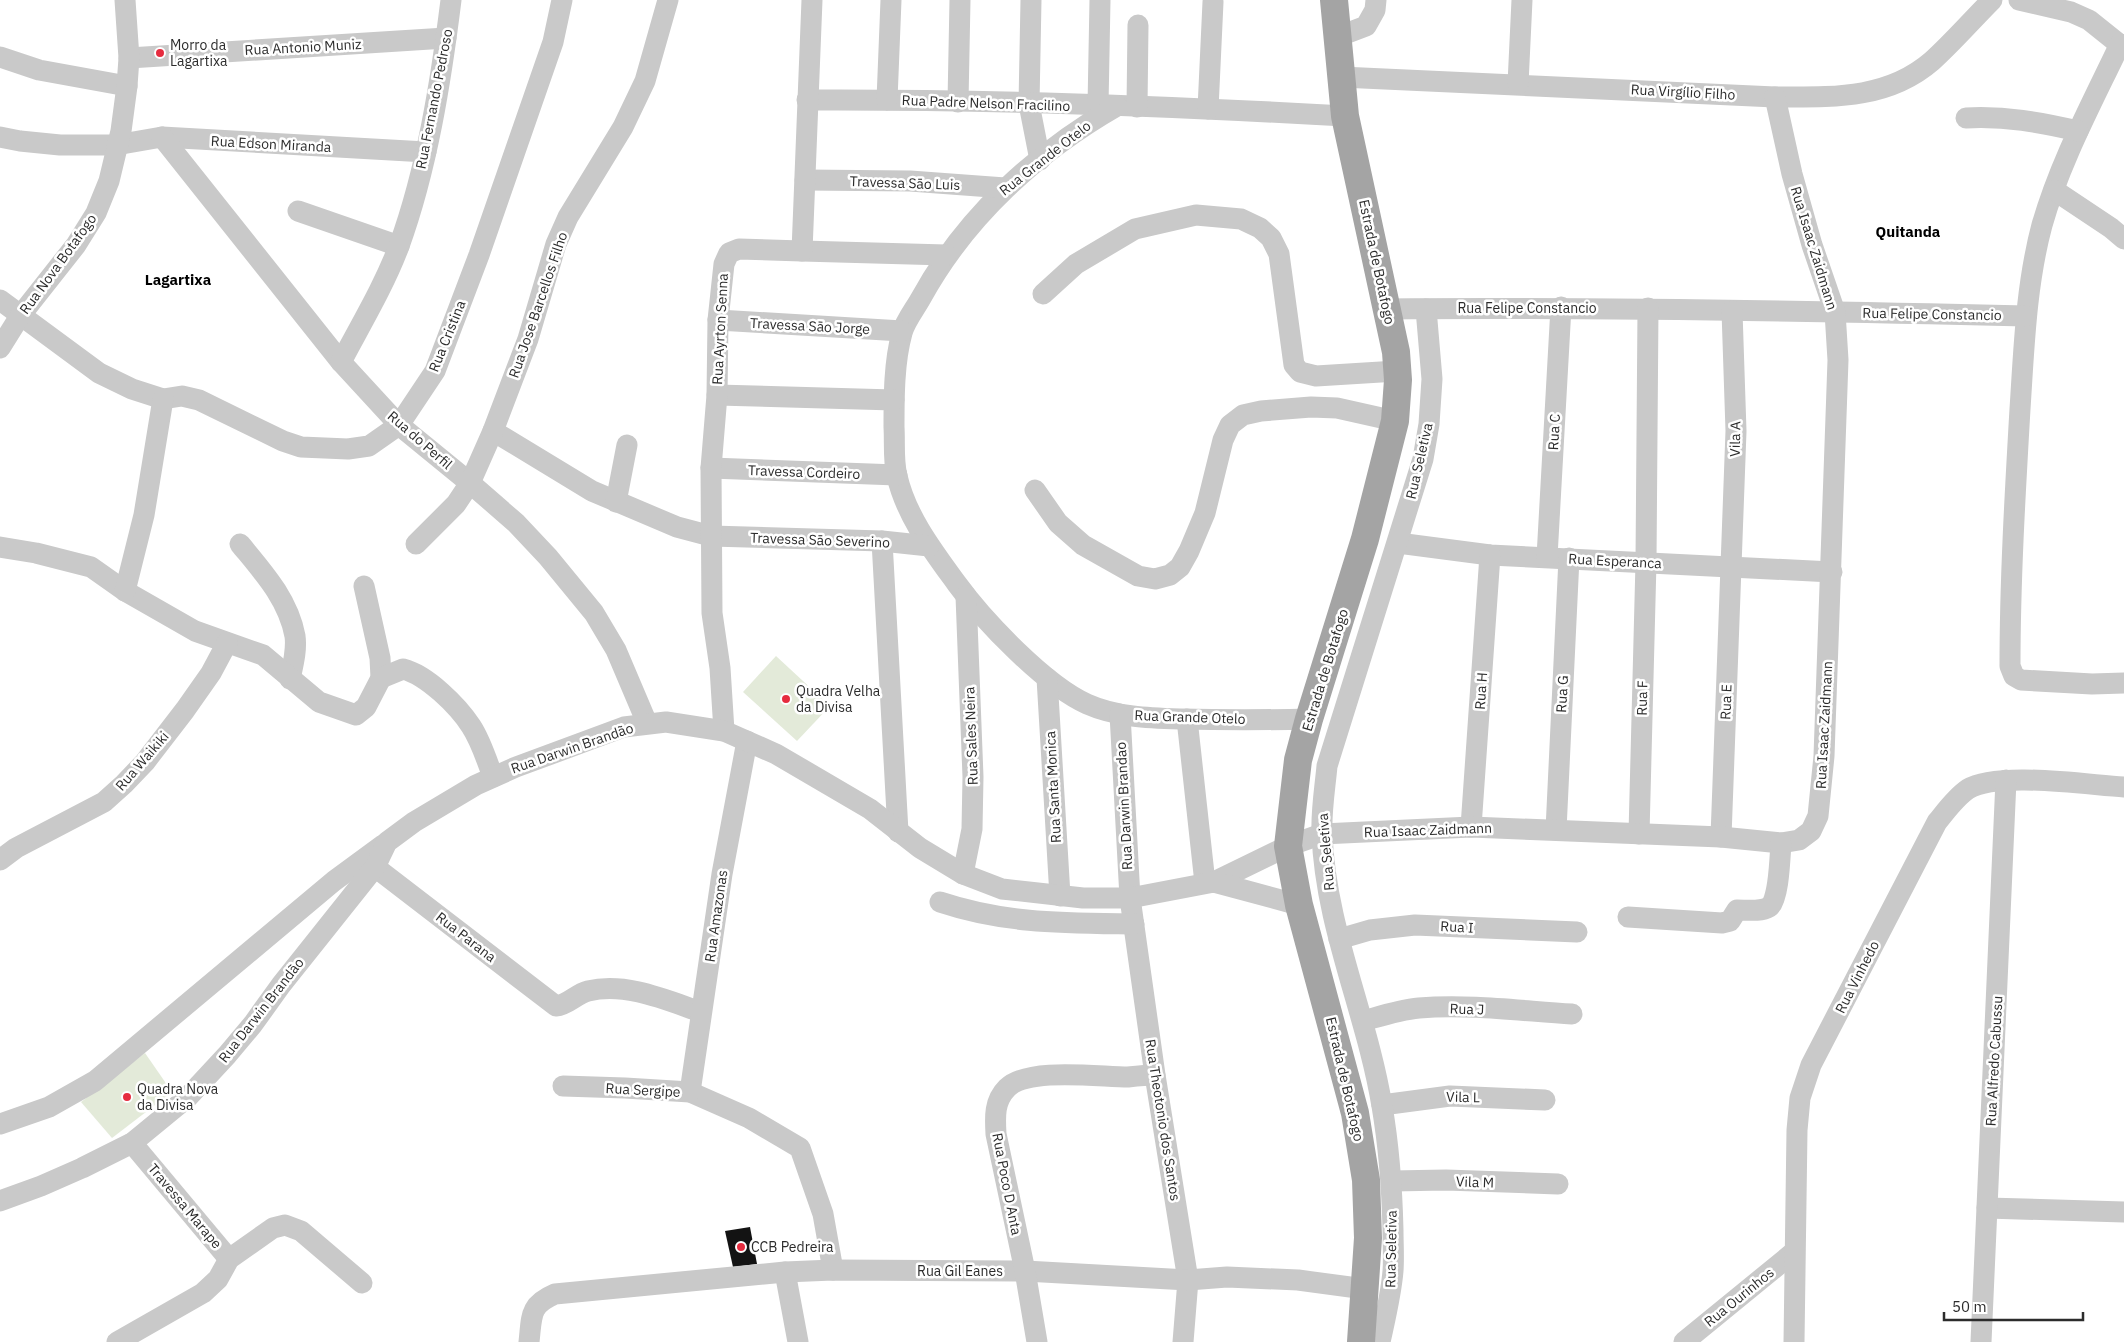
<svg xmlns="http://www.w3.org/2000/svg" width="2124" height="1342" font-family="'IBM Plex Sans',sans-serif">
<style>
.green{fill:#e3ead9}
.building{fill:#131313}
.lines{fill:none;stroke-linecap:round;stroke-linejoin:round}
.minor{stroke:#c9c9c9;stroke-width:21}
.major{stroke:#a4a4a4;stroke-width:28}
.poi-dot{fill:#e62c3f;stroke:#fff;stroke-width:2}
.labels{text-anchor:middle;stroke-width:5;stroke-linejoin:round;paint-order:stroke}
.poi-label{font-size:14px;fill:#2c2c2c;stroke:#fff;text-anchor:start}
.street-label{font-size:14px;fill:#2c2c2c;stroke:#fff}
.neighbourhood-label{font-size:15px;font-weight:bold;fill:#000;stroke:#fff}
</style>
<rect width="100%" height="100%" fill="#fff"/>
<g class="green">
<path d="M776,656L830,706L797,741L743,692Z"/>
<path d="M145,1053L172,1092L112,1138L81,1102Z"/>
</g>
<path class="building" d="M750,1227L757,1264L733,1267L725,1231Z"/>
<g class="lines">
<g class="minor">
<path d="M1031,0L1029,104L1040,160"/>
<path d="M2019,0L2071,12L2089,20L2124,48"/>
<path d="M1337,37L1366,26L1375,10L1376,0"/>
<path d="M2120,44C2092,103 2060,162 2042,225C2026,285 2024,348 2020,409C2015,495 2010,581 2010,666L2014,676L2021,680L2092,684L2124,683"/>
<path d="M0,57L39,70L127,86"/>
<path d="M129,58L446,38"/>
<path d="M1341,77L1775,97C1831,97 1887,100 1932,61C1953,42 1972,20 1992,0"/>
<path d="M1518,84L1522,0"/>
<path d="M807,100C986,99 1166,106 1345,116"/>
<path d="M887,100L891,0"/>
<path d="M958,102L960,0"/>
<path d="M1098,106L1100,0"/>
<path d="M1117,106C1037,152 966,216 921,298C915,309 905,321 902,333C894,362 894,396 894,427C895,442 893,461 897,476C906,516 933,551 957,584C984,621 1045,685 1087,704C1116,717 1149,718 1180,719C1223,720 1266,720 1309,719"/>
<path d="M1137,107L1138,25"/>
<path d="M1208,109L1213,2"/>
<path d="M1966,118C2005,116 2040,122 2078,131"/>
<path d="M0,137L20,141L60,145H116L162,137L426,152"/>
<path d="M162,137L341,362L399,425L470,483L516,523L548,557L594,613L616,650L647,723"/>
<path d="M805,180L910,181L1005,188"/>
<path d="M2054,190L2111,228L2124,239"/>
<path d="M298,211L399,246"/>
<path d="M802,251L946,255"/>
<path d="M1043,294L1076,264L1135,229L1196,215L1241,219L1260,228L1271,238L1279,254L1294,365L1300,372L1316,376L1397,371"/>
<path d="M0,300L99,373L132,389L163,399L182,396L199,400L283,441L301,447L348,449L369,446L399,425L435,371L479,255L553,42L562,0"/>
<path d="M1387,309C1600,307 1813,311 2026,316"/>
<path d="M718,320L902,331"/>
<path d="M0,348L20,316L76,245L96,213L109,181L121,131L127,86L129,58L125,0"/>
<path d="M341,362C361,324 384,286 399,246C427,169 441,81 451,0"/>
<path d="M717,395L894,400"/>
<path d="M493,431L592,491L677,527L711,536L882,541L929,546"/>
<path d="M711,468L897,475"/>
<path d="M1035,490L1058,523L1083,545L1138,576L1155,579L1170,575L1180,567L1189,551L1205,513L1223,440L1230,425L1243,415L1261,411L1311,407L1337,408L1395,421"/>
<path d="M616,502L627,445"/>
<path d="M882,541L898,832"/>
<path d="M1398,543L1490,555L1832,572"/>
<path d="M240,544C263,572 288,599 295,636C297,650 293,665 290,679"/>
<path d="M416,544L456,504L470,483L493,431L528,339L556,244L568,217L623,127L645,81L668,0"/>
<path d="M0,547L36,553L91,567L125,591L195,631L263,655L319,702L356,715L366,707L381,678L380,658L364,586"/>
<path d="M1547,557L1561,307"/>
<path d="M125,591L144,515L163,399"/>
<path d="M381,678L403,669C427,675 458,706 471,726C481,741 487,761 493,777"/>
<path d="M1047,678L1060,896"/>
<path d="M1120,714L1130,898L1155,1075L1188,1280L1183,1342"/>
<path d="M1187,719L1205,883"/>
<path d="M724,731L720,668L712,613L711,468L717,395L718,320L724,264L729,253L739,249L802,251L812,0"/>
<path d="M1471,827L1490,555"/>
<path d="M1556,830L1569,558"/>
<path d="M1639,834L1646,562L1648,308"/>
<path d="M1721,837L1736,431L1732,311"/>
<path d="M0,860L16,848L104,802L124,784L145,762L185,710L211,673L227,643"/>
<path d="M375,867L556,1006C568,1005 576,994 588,991C626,982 666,1000 701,1012"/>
<path d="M963,874L972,829L973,777L966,596"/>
<path d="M1214,882L1288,846L1322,834L1471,827L1721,837L1781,843L1799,840L1811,831L1818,816L1824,756L1838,360L1835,312L1812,245L1792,174L1775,97"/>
<path d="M940,902C1006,924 1066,923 1134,924"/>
<path d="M1628,917L1722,923L1730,921L1737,910C1746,910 1761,912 1769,907C1779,901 1780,855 1781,843"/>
<path d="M1339,939L1370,930L1415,925L1577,932"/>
<path d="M1363,1021C1381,1016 1399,1010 1419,1008C1469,1004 1522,1011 1572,1014"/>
<path d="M563,1086L625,1088L690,1092L749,1118L800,1148L823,1214L833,1270"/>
<path d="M690,1092L722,874L747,741"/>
<path d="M1382,1105L1450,1096L1545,1100"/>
<path d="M0,1124L49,1107L95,1081L334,881L383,845"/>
<path d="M132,1143L229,1259"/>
<path d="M1392,1181L1446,1180L1558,1184"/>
<path d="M0,1201L41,1186L82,1168L132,1143L188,1097L227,1055L253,1024L281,985L375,867L387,842L414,822L476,785L516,767L624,727L666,722L724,731L776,754L870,809L920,848L963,874L1002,889L1083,898H1130L1214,882L1299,905"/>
<path d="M1987,1208L2124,1212"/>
<path d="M785,1272L798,1342"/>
<path d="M117,1342L203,1293L218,1279L229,1259L273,1228L285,1225L301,1231L362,1283"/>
<path d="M529,1342C532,1316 529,1305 555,1294L785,1272L833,1270L1025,1271L1188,1280L1227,1277L1298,1280L1365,1289"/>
<path d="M1037,1342L1025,1271L996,1134C995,1117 994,1101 1007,1088C1028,1067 1099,1077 1128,1077C1137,1076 1146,1075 1155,1075"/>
<path d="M1380,1342C1385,1319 1391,1295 1393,1271C1394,1258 1393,1244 1393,1230C1392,1188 1389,1147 1382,1106C1367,1014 1325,927 1322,833C1321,811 1325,788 1327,766L1423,459L1429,424L1432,379L1426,309"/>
<path d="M1684,1342L1794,1252"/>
<path d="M1794,1342L1797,1130L1800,1098L1811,1065L1937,822C1946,811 1956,797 1968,789C1997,771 2088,785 2124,787"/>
<path d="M1981,1342L2006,780"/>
</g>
<path class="major" d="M1334,0L1345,116L1396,352L1398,380L1395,421L1365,539L1309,719L1298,760L1288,846L1299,905L1355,1113L1366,1180L1368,1238L1361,1342"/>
</g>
<g class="poi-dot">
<circle cx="160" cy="53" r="5"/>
<circle cx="786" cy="699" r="5"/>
<circle cx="127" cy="1097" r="5"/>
<circle cx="741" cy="1247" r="5"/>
</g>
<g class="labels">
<g class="poi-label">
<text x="170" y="50">Morro da<tspan x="170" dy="16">Lagartixa</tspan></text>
<text x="796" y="696">Quadra Velha<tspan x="796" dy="16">da Divisa</tspan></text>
<text x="137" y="1094">Quadra Nova<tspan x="137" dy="16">da Divisa</tspan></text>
<text x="751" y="1252">CCB Pedreira</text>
</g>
<g class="street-label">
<text transform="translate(303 47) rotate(-3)" y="5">Rua Antonio Muniz</text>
<text transform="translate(1683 92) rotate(3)" y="5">Rua Virgílio Filho</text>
<text transform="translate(434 99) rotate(-79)" y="5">Rua Fernando Pedroso</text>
<text transform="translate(986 103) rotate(2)" y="5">Rua Padre Nelson Fracilino</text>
<text transform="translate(271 144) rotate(3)" y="5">Rua Edson Miranda</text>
<text transform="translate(1045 158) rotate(-38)" y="5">Rua Grande Otelo</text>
<text transform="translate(905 183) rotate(2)" y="5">Travessa Sāo Luis</text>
<text transform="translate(1814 248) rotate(73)" y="5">Rua Isaac Zaidmann</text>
<text transform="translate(1377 262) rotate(78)" y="5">Estrada de Botafogo</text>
<text transform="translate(58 264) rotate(-54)" y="5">Rua Nova Botafogo</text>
<text transform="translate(538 305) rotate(-71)" y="5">Rua Jose Barcellos Filho</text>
<text x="1527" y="313">Rua Felipe Constancio</text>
<text transform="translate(1932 314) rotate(1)" y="5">Rua Felipe Constancio</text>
<text transform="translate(810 326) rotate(3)" y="5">Travessa Sāo Jorge</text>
<text transform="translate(720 329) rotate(-87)" y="5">Rua Ayrton Senna</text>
<text transform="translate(447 336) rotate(-68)" y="5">Rua Cristina</text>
<text transform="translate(1554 432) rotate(-87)" y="5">Rua C</text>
<text transform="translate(1735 439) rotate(-89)" y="5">Vila A</text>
<text transform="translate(420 440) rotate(41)" y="5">Rua do Perfil</text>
<text transform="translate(1419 461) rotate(-77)" y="5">Rua Seletiva</text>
<text transform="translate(804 472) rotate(2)" y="5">Travessa Cordeiro</text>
<text transform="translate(820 540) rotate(2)" y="5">Travessa Sāo Severino</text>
<text transform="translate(1615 561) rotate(3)" y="5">Rua Esperanca</text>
<text transform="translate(1325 670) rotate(-73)" y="5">Estrada de Botafogo</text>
<text transform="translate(1481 691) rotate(-86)" y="5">Rua H</text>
<text transform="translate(1562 694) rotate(-87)" y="5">Rua G</text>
<text transform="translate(1642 698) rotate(-89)" y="5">Rua F</text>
<text transform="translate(1726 702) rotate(-88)" y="5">Rua E</text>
<text transform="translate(1190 717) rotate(2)" y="5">Rua Grande Otelo</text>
<text transform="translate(1824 725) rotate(-87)" y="5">Rua Isaac Zaidmann</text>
<text transform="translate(971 736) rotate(-92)" y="5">Rua Sales Neira</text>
<text transform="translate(572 748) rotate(-19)" y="5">Rua Darwin Brandão</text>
<text transform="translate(142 761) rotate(-49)" y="5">Rua Waikiki</text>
<text transform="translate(1053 787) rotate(-93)" y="5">Rua Santa Monica</text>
<text transform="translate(1124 806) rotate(-93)" y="5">Rua Darwin Brandao</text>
<text transform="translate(1428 830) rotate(-2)" y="5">Rua Isaac Zaidmann</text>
<text transform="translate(1326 852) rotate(-95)" y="5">Rua Seletiva</text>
<text transform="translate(716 916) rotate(-82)" y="5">Rua Amazonas</text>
<text transform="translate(1457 927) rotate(3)" y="5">Rua I</text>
<text transform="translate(466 937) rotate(38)" y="5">Rua Parana</text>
<text transform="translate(1857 977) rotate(-63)" y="5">Rua Vinhedo</text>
<text transform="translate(1467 1009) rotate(2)" y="5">Rua J</text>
<text transform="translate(261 1010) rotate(-52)" y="5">Rua Darwin Brandão</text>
<text transform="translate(1994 1061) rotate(-87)" y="5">Rua Alfredo Cabussu</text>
<text transform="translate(1345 1079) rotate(77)" y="5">Estrada de Botafogo</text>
<text transform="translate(643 1090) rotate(3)" y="5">Rua Sergipe</text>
<text transform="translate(1463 1097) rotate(1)" y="5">Vila L</text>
<text transform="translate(1163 1120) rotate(81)" y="5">Rua Theotonio dos Santos</text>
<text transform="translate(1475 1182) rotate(2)" y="5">Vila M</text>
<text transform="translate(1007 1184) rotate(79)" y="5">Rua Poco D Anta</text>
<text transform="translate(185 1206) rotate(50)" y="5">Travessa Marape</text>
<text transform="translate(1391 1249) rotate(-89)" y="5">Rua Seletiva</text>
<text x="960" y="1276">Rua Gil Eanes</text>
<text transform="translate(1739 1297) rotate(-39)" y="5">Rua Ourinhos</text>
</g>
<g class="neighbourhood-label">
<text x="1908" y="237">Quitanda</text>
<text x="178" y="285">Lagartixa</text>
</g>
</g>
<path d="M1944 1312v8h139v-8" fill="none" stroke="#2c2c2c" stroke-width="2.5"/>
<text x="1952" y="1312" font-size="15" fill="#2c2c2c" stroke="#ffffff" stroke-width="4" paint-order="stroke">50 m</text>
</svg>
